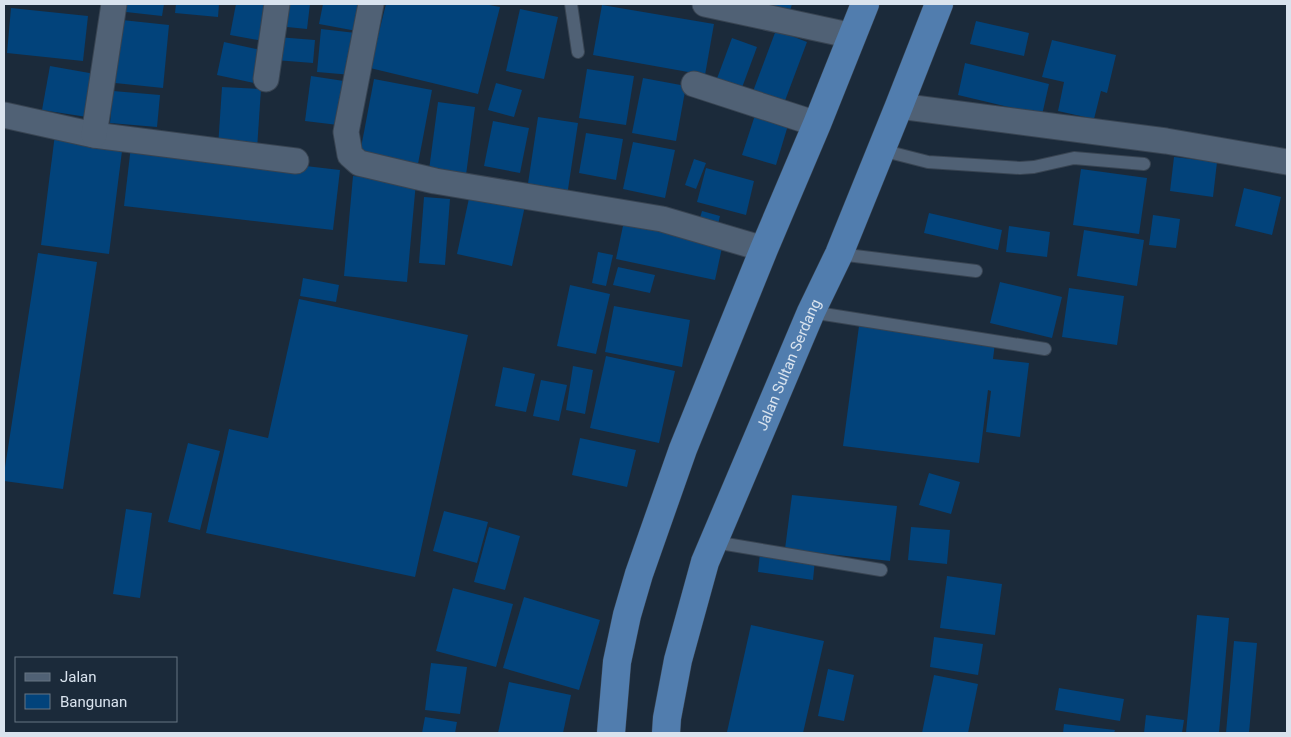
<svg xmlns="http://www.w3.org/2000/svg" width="1291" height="737" font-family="Roboto,sans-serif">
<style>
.building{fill:#02437b}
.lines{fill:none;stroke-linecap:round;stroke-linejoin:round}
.service-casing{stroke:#384452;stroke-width:14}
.minor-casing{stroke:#384452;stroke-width:27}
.trunk-casing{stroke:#384452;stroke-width:29}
.service{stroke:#506175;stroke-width:12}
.minor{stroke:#506175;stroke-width:25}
.trunk{stroke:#517dae;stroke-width:28}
.labels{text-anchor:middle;stroke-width:4;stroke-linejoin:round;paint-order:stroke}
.street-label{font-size:15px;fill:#d9e3ee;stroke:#1b2a3a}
</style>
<rect width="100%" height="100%" fill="#1b2a3a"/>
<g class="building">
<path d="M126,4H164L162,16L126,12Z"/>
<path d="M176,4H219L218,17L175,13Z"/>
<path d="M236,4H270L263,41L230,35Z"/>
<path d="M279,4H310L307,29L277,26Z"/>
<path d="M323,4H367L362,32L319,24Z"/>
<path d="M386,4H484L500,7L478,94L370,68Z"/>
<path d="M751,4H792L789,15Z"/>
<path d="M602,5L714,24L705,75L593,55Z"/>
<path d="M11,8L88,16L83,61L7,53Z"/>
<path d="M520,9L558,17L544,79L506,71Z"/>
<path d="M122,20L169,25L163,88L115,83Z"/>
<path d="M976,21L1029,33L1024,56L970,44Z"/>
<path d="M321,29L356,33L352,75L317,72Z"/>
<path d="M776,30L807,42L783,106L752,94Z"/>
<path d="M277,37L315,40L313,63L275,60Z"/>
<path d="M732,38L757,47L740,93L715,84Z"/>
<path d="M1052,40L1116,55L1107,93L1101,91L1094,119L1058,111L1064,82L1042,77Z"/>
<path d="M224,42L261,50L254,83L217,75Z"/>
<path d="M965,63L1049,84L1042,115L958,95Z"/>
<path d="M50,66L95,74L87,117L42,110Z"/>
<path d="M587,69L634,76L626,125L579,118Z"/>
<path d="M311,76L344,81L338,125L305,121Z"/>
<path d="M643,78L686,86L676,141L632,133Z"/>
<path d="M374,79L432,90L418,164L360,153Z"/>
<path d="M496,83L522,90L514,117L488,110Z"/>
<path d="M222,87L261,89L257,149L218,147Z"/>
<path d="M113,91L160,95L157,127L110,123Z"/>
<path d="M438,102L475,107L466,175L429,170Z"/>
<path d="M756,112L789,122L776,165L742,155Z"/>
<path d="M538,117L578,123L567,196L527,190Z"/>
<path d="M493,121L529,128L520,173L484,166Z"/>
<path d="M586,133L623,139L616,180L579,173Z"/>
<path d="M55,134L123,143L109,254L41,245Z"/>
<path d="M633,142L675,150L665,198L623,189Z"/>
<path d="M131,146L340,170L333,230L124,206Z"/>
<path d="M1174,157L1217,162L1213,197L1170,191Z"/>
<path d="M694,159L706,163L696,189L685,185Z"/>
<path d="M706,168L754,181L746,215L697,202Z"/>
<path d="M1081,169L1147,178L1139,234L1073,225Z"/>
<path d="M353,176L416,182L407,282L344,276Z"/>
<path d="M1244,188L1281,197L1272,235L1235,226Z"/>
<path d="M471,189L526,201L512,266L457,254Z"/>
<path d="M424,197L450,199L445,265L419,263Z"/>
<path d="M702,211L720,216L716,233L697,228Z"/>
<path d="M929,213L1002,230L998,250L924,233Z"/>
<path d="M1153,215L1180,219L1176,248L1149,245Z"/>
<path d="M624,221L723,243L715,280L616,259Z"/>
<path d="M1009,226L1050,232L1047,257L1006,252Z"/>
<path d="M1084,230L1144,240L1137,286L1077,276Z"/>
<path d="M598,252L613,255L606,286L592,283Z"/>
<path d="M38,253L97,262L63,489L4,481V474Z"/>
<path d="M618,267L655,275L650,293L613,285Z"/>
<path d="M303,278L339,285L336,302L300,296Z"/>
<path d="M1000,282L1062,297L1052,338L990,323Z"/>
<path d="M570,285L610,294L596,354L557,346Z"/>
<path d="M1069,288L1124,296L1117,345L1062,337Z"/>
<path d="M299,299L468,335L415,577L206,533L229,429L268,438Z"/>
<path d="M614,306L690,320L682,367L605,352Z"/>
<path d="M859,326L995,343L993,359L1029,363L1020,437L986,432L991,391L988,390L979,463L843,446Z"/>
<path d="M606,356L675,371L659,443L590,428Z"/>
<path d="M573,366L593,370L585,414L566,410Z"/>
<path d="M503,367L535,374L526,412L495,406Z"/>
<path d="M541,380L567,385L559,421L533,416Z"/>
<path d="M580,438L636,450L627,487L572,475Z"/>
<path d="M188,443L220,451L200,530L168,522Z"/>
<path d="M929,473L960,482L951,514L919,505Z"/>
<path d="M792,495L897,506L890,561L785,549Z"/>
<path d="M126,509L152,513L140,598L113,594Z"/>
<path d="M444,511L488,522L477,563L433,551Z"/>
<path d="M489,527L520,536L505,590L474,582Z"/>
<path d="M911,527L950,530L947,564L908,560Z"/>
<path d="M760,553L815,560L813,580L758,572Z"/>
<path d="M947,576L1002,584L995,635L940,628Z"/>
<path d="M453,588L513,604L496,667L436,651Z"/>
<path d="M524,597L600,620L579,690L503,668Z"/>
<path d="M1197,615L1229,618L1219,733H1186Z"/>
<path d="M751,625L824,641L803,733H731L727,732Z"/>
<path d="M934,637L983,644L978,675L930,667Z"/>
<path d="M1234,641L1257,643L1249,733H1226Z"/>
<path d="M431,663L467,667L460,714L425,710Z"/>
<path d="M828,669L854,675L844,721L818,716Z"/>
<path d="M934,675L978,684L968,733H922Z"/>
<path d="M509,682L571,695L563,733H498Z"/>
<path d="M1059,688L1124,699L1120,721L1055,710Z"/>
<path d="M1146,715L1184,720L1182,733H1144Z"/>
<path d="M425,717L457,722L455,733H422Z"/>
<path d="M1064,724L1115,730L1114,733H1063Z"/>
</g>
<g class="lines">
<g class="service-casing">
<g id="service">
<path d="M571,4L578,52"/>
<path d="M881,150L928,162L1020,168L1034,167L1074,158L1144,164"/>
<path d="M839,254L976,271"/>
<path d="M811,312L1045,349"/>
<path d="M714,542L881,570"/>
</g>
</g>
<g class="minor-casing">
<g id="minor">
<path d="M371,4L346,132L350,155L359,163L435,181L662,219L764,249"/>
<path d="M705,4L853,36"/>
<path d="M266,79L277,4"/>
<path d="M694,84L817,124"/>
<path d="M899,106L1166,141L1287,162"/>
<path d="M4,115L94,135L296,161"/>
<path d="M94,135L114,4"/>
</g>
</g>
<g class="trunk-casing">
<g id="trunk">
<path d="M611,733L617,662L627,615L639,574L683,449L764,249L817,124L865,4"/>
<path id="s1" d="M666,733L667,718L678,660L705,562L811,312L839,254L899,106L939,4"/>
</g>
</g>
<use href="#service" class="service"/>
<use href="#minor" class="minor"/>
<use href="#trunk" class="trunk"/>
</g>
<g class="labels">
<g class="street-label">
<text dy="5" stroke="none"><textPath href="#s1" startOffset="390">Jalan Sultan Serdang</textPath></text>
</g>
</g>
<rect width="1291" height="737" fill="none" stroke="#d9e3ee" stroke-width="10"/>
<rect x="15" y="657" width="162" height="65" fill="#1b2a3a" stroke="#677482"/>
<rect x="25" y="673" width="25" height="8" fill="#506175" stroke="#677482"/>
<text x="60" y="682" font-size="15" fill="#d9e3ee">Jalan</text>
<rect x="25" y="694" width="25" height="15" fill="#02437b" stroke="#677482"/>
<text x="60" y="707" font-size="15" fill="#d9e3ee">Bangunan</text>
</svg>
